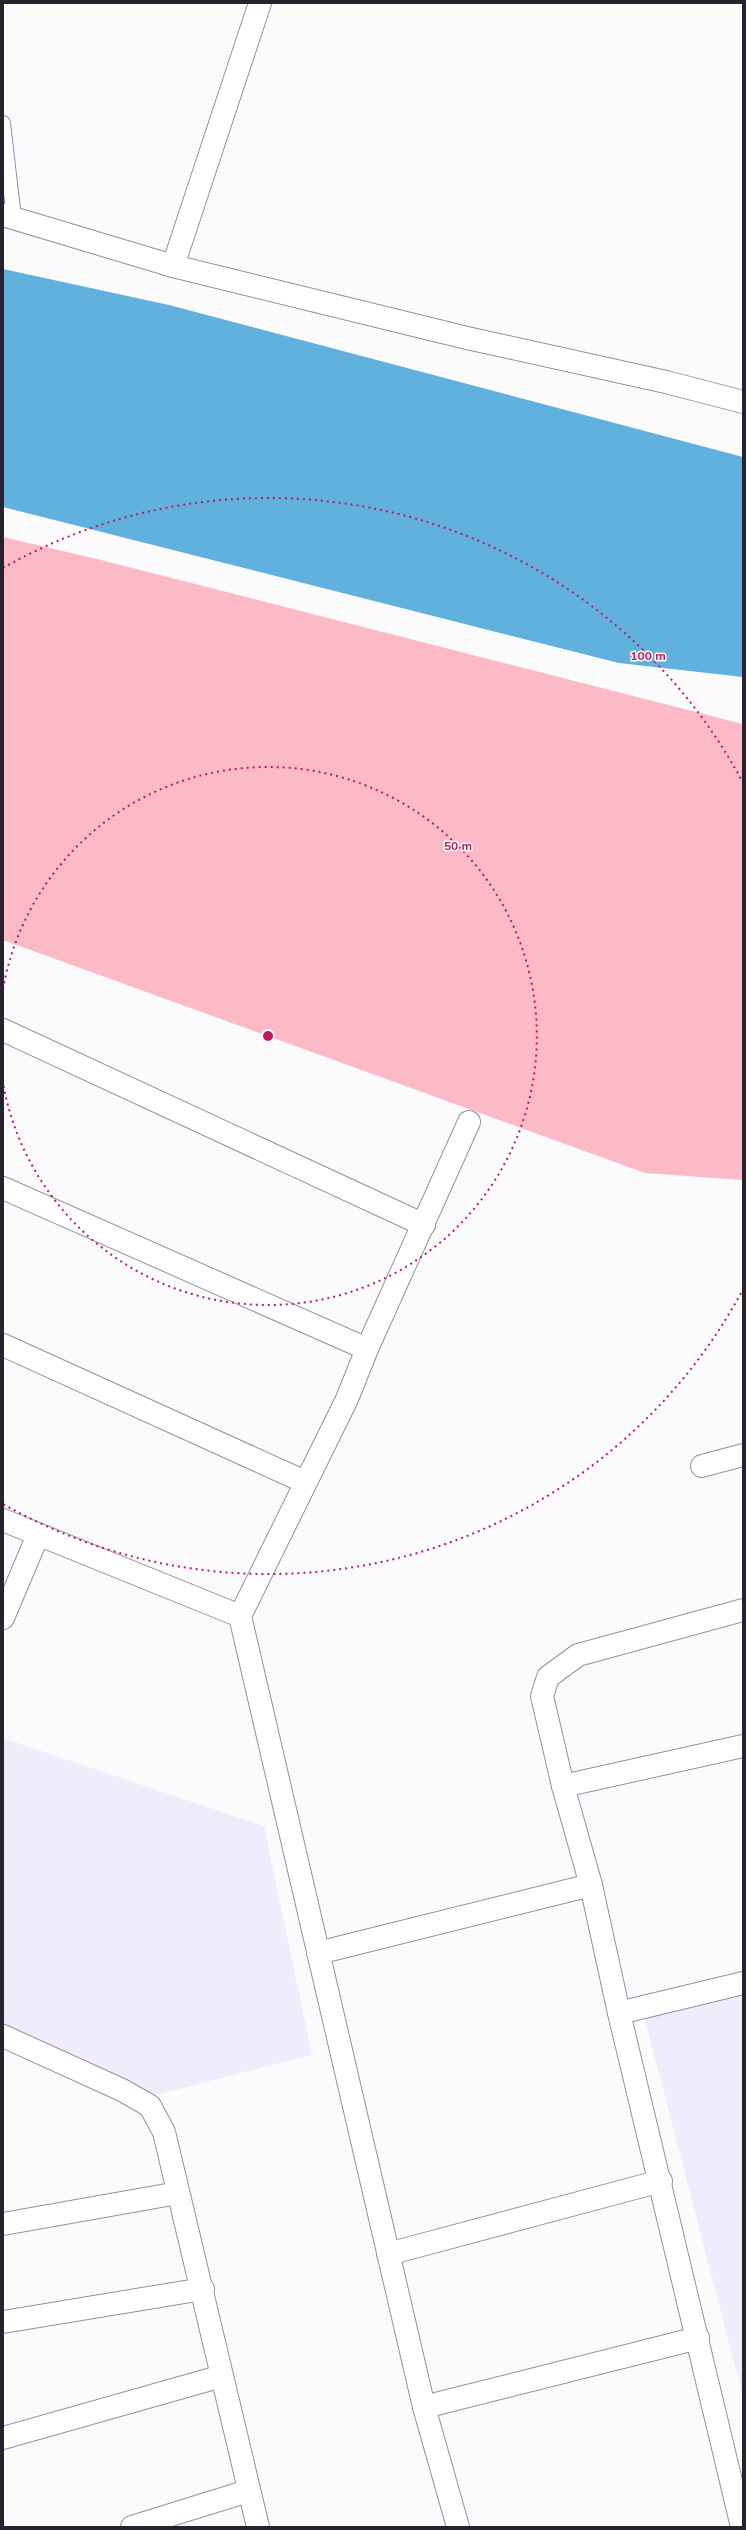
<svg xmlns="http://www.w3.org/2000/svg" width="746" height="2530" font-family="'Nunito Sans',sans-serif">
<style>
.built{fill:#f1ecfb}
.green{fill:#fbbac6}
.water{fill:#60b1de}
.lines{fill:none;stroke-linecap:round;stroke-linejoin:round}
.service-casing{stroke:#978eaa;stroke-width:16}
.minor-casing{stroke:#978eaa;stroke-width:24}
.service{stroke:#fff;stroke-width:14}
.minor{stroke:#fff;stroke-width:22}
.ring{fill:none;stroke:#c2185b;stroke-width:2;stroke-dasharray:2 4}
.centre{fill:#c2185b;stroke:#fbfbfb;stroke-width:2}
.ring-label{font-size:12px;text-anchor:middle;font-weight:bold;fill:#c2185b;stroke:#fbfbfb;stroke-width:3;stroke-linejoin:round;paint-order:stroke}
</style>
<rect width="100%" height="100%" fill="#fbfbfb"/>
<g class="built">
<path d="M3,1738L264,1826L312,2055L148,2097L3,2032Z"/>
<path d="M743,1984V2397L642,2008Z"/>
</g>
<path class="green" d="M3,537L101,560L743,724V1180L645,1173L3,940Z"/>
<path class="water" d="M3,269L169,305L743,457V677L619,663L3,507Z"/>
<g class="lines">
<g class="service-casing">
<path id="service" d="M3,123L14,218"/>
</g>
<g class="minor-casing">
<g id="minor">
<path d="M3,215L173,266L467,338L666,382L743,402"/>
<path d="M173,266L260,3"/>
<path d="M3,1030L424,1225"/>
<path d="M3,1188L367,1349"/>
<path d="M3,1345L305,1482"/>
<path d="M702,1466L743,1455"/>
<path d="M3,1520L240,1616"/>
<path d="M3,1618L38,1535"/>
<path d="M563,1786L743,1746"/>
<path d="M318,1953L591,1885"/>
<path d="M619,2013L743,1983"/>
<path d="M3,2036L122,2090L150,2106L164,2132L258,2527"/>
<path d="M3,2224L178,2193"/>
<path d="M388,2254L661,2181"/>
<path d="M3,2322L203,2289"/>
<path d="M424,2407L698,2338"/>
<path d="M3,2438L222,2376"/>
<path d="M132,2527L248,2491"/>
<path d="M458,2527L424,2407L240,1616L347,1399L367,1349L469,1122"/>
<path d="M742,2527L619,2013L591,1885L563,1786L542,1696L548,1677L578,1655L743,1610"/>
</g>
</g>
<use href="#service" class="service"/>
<use href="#minor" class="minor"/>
</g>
<g class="ring">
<path d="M3 989A269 269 0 1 1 3 1083"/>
<path d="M741 1293A538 538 0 0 1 3 1504M3 568A538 538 0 0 1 741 779"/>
</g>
<circle cx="268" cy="1036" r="6" class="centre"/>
<g class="ring-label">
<text x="648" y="660">100 m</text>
<text x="458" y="850">50 m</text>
</g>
<rect width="746" height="2530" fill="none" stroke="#27232e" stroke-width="8"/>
</svg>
